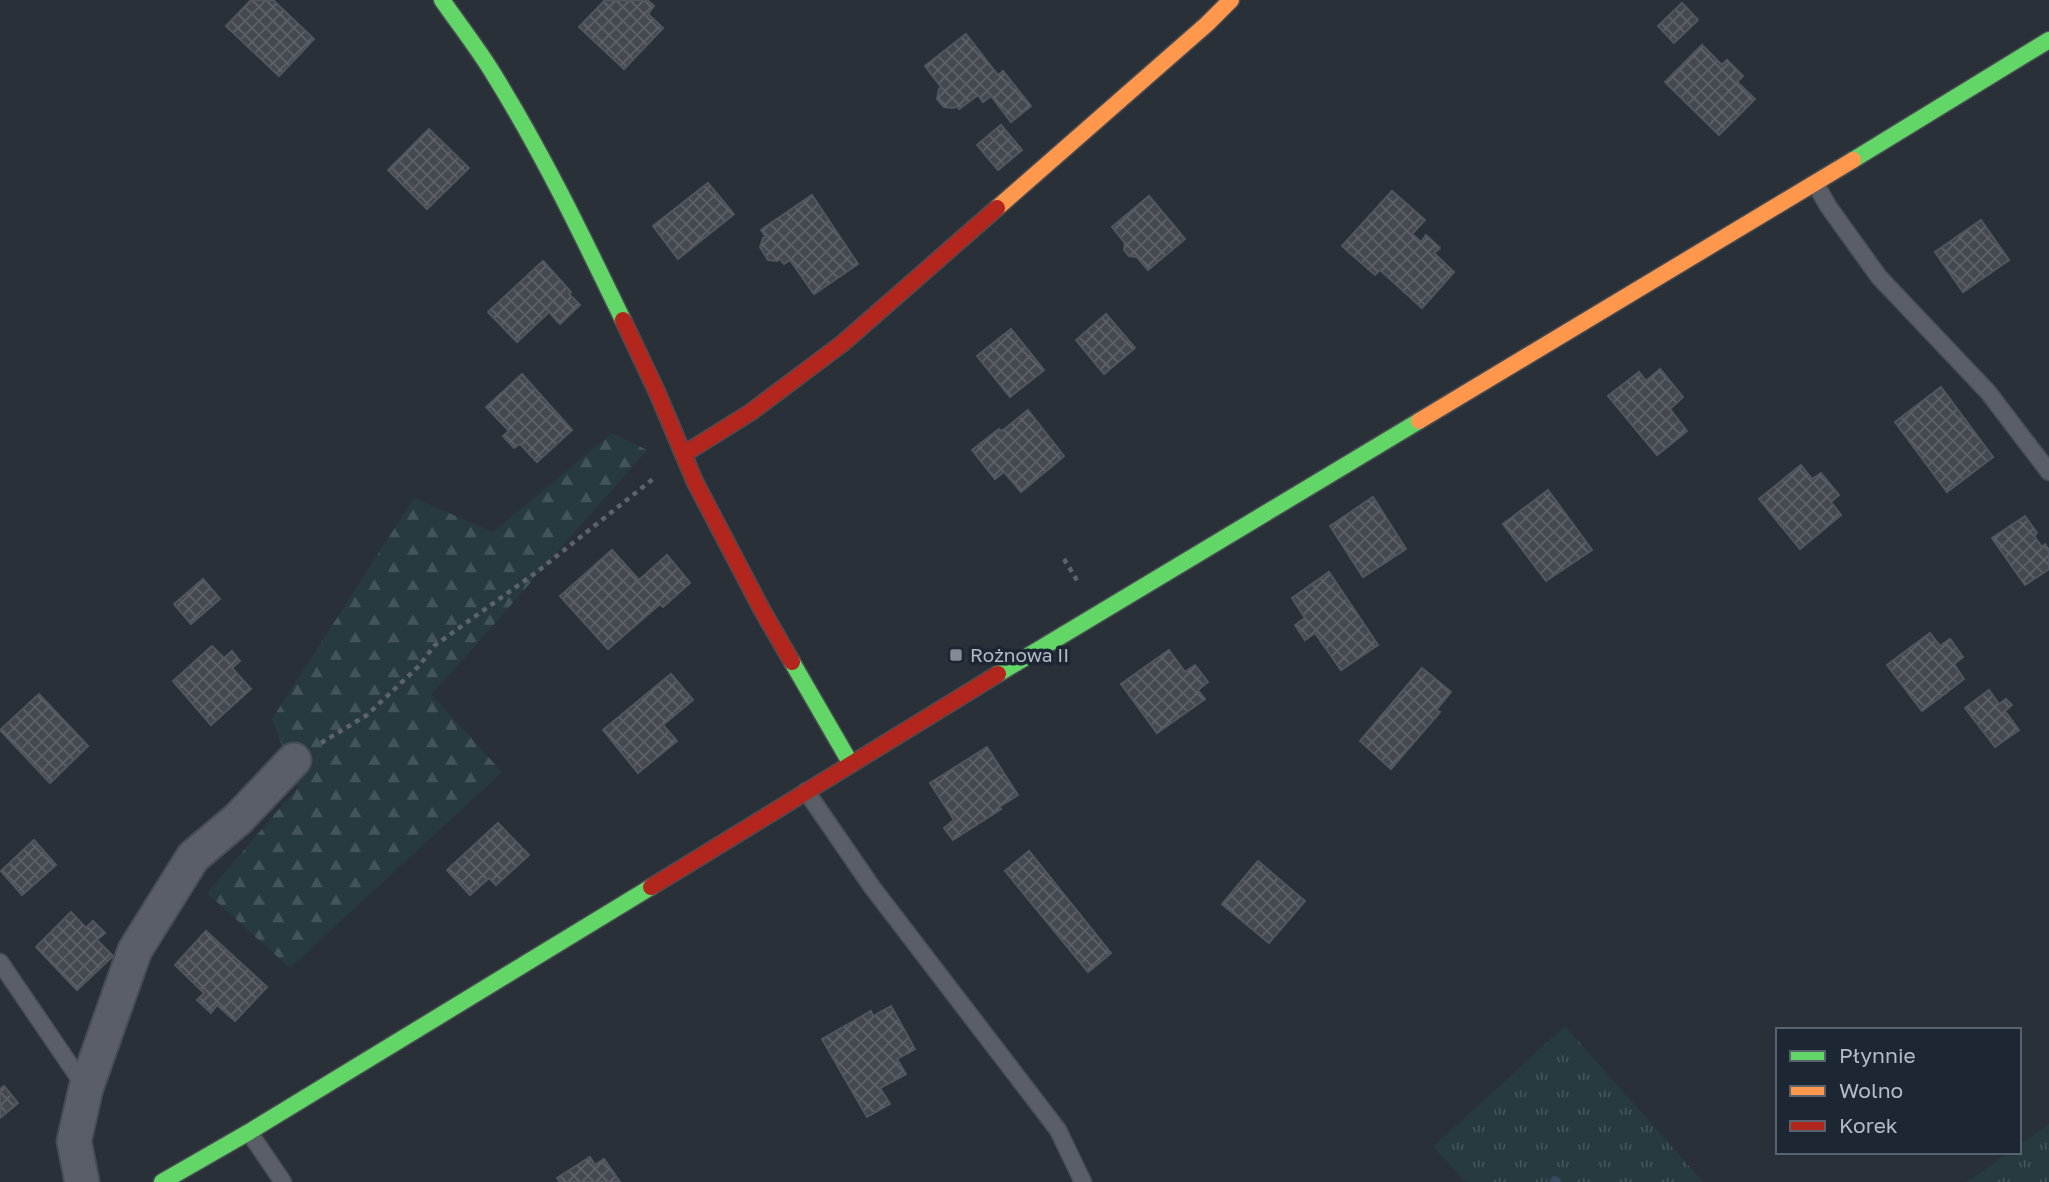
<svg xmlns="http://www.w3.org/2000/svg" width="2049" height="1182" font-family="'Golos Text',sans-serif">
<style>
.grass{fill:url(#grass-tufts)}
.forest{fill:url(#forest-firs)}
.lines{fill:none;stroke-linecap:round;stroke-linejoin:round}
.stream{stroke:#384963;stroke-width:10}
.building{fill:url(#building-cross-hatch);stroke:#52575f;stroke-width:2}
.lane-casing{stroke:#484c53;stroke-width:19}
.street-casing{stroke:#484c53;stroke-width:37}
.fast-casing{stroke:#484c53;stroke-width:19}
.slow-casing{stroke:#484c53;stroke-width:19}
.jam-casing{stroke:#484c53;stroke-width:19}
.path{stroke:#5d636a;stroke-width:4.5;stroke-dasharray:5 5;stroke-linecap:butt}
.lane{stroke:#5a5e66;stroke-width:16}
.street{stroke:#5a5e66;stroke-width:33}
.fast{stroke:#63d668;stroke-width:16}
.slow{stroke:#ff974d;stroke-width:16}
.jam{stroke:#b3261e;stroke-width:16}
.poi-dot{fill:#848b96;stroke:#1d2633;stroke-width:2.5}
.labels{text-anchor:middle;stroke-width:7;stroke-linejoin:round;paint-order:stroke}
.poi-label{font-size:19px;fill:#b4bcc9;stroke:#1d2633;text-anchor:start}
</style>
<defs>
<pattern id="grass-tufts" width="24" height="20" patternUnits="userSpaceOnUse" patternTransform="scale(1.75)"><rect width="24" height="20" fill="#273a3e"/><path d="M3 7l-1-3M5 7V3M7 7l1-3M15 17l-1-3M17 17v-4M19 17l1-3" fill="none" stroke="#445559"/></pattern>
<pattern id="forest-firs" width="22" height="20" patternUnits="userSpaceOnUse" patternTransform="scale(1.75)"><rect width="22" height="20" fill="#273a3e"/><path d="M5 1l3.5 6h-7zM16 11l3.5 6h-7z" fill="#445559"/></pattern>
<pattern id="building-cross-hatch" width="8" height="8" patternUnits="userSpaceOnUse" patternTransform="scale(1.75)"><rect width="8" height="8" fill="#444950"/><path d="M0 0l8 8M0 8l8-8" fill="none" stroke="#5d6168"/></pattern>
</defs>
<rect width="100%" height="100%" fill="#2a3038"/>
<g class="grass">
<path d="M1565,1026L1703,1182H1466L1433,1147Z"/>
<path d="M2049,1124V1182H1967L2009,1152H2019V1145Z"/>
</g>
<path class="forest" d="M612,433L647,450L452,672L431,694L502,772L290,968L207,893L298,787L272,719L414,498L493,532Z"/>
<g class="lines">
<path class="stream" d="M1555,1181L1556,1182"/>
</g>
<g class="building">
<path d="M251,0H273L314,39L279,76L226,26Z"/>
<path d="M605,0H647L654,6L648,14L663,28L624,69L579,27Z"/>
<path d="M1682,3L1698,20L1674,43L1658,26Z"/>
<path d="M966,34L998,75L1003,71L1031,106L1011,122L991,96L983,102L978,95L959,109L957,106L954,108L944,107L937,99L939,89L941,87L925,66Z"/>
<path d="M1702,45L1722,65L1727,60L1743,76L1737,82L1755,99L1719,135L1665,82Z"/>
<path d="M1001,125L1022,150L998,170L977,145Z"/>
<path d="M429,129L469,168L427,209L388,170Z"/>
<path d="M708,183L734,214L678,259L653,226Z"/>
<path d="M1392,191L1425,220L1412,234L1421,242L1426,235L1440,248L1434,253L1454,272L1422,308L1380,270L1375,275L1342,246Z"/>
<path d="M812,195L858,264L814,294L790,260L784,264L780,259L777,261L768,260L760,247L763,238L766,237L761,230Z"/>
<path d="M1149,196L1185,239L1148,270L1137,257L1129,256L1124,250L1125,243L1112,227Z"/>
<path d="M1981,220L2009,260L1963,292L1935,252Z"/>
<path d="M543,261L571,292L569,294L580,305L560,324L549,312L517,342L488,312Z"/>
<path d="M1106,314L1135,348L1104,374L1076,340Z"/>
<path d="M1011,329L1044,370L1010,397L977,356Z"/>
<path d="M1660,369L1683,397L1670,409L1687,431L1657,455L1608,396L1639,372L1646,381Z"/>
<path d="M522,374L572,430L537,462L520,444L514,448L503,436L509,431L486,407Z"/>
<path d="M1941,387L1993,457L1947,492L1895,422Z"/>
<path d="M1028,410L1064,456L1021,492L1004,472L995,479L972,450L999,429L1002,431Z"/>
<path d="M1801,465L1812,479L1821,473L1839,495L1831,502L1841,515L1800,549L1759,499Z"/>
<path d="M1548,490L1592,550L1546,581L1503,524Z"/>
<path d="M1373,497L1406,549L1363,577L1330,526Z"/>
<path d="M2025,516L2037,533L2034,536L2042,547L2045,544L2049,550V569L2025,585L1992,538Z"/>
<path d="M612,550L639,580L667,555L690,583L663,607L660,604L608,649L560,596Z"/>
<path d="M1329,572L1378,645L1341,670L1315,633L1305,640L1295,625L1305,618L1292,598Z"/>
<path d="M203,579L220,599L191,624L174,604Z"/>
<path d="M1930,633L1940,646L1950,639L1963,657L1954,664L1964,679L1922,711L1887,665Z"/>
<path d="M212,646L224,658L232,651L240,661L232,668L251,689L211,725L173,681Z"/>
<path d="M1169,650L1185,672L1195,665L1208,682L1198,690L1205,699L1157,733L1121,684Z"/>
<path d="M1422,668L1451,692L1436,710L1440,712L1391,769L1360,741Z"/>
<path d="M671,674L693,700L663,725L677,741L638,773L603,730Z"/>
<path d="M1989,690L1999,704L2006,699L2012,705L2005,711L2019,730L1995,747L1965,708Z"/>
<path d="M39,694L88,746L50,783L0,730Z"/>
<path d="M987,747L1018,795L999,807L1001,809L953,840L944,828L954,820L930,783Z"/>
<path d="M498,823L529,855L496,885L489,878L470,895L447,870Z"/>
<path d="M34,840L56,865L22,895L1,871Z"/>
<path d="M1029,851L1111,953L1088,972L1005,871Z"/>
<path d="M1258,861L1305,901L1269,943L1222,904Z"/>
<path d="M71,912L86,928L93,921L105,933L97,940L113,956L77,990L36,947Z"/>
<path d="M206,931L267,987L235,1021L217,1005L211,1013L197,1000L204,993L175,965Z"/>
<path d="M891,1006L915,1049L897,1059L906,1074L880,1088L890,1104L867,1117L822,1039L871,1011L873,1016Z"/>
<path d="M4,1086L18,1103L0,1118V1089Z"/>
<path d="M590,1157L595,1165L604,1159L620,1182H560L557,1178Z"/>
</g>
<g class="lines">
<g class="lane-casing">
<g id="lane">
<path d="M1815,183L1828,206L1879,277L1988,392L2049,472"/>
<path d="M806,791L872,887L1058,1130L1083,1182"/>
<path d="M0,962L85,1087"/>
<path d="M249,1132L283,1182"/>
</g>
</g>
<g class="street-casing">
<path id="street" d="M82,1182L74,1141L86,1088L135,950L193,857L238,819L294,760"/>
</g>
<g class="fast-casing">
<g id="fast">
<path d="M442,0C458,23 476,46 491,70C541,150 582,235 623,320"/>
<path d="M1853,160L2049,40"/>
<path d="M792,662L851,764"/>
<path d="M998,674L1419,421"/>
<path d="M162,1182L249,1132L651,887"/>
</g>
</g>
<g class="slow-casing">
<g id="slow">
<path d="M997,208L1207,24L1231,0"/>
<path d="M1419,421L1853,160"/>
</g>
</g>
<g class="jam-casing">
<g id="jam">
<path d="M623,320L657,392L695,482L762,610L792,662"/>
<path d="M684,454L751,412L843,343L997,208"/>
<path d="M651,887L998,674"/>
</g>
</g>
<g class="path">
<path d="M1064,559L1078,582"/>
<path d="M321,743L367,715L419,666L434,646L538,571L653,479"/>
</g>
<use href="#lane" class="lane"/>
<use href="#street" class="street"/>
<use href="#fast" class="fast"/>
<use href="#slow" class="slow"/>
<use href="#jam" class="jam"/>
</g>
<rect class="poi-dot" x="949" y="648" width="14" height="14" rx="3.5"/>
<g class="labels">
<g class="poi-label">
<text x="970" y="662">Rożnowa II</text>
</g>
</g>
<rect x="1776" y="1028" width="245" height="126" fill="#1d2633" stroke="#59626f" stroke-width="2"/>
<rect x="1790" y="1051" width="35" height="10" fill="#63d668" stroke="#59626f" stroke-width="2"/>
<text x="1839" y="1063" font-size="21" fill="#b4bcc9">Płynnie</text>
<rect x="1790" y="1086" width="35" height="10" fill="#ff974d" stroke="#59626f" stroke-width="2"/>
<text x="1839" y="1098" font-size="21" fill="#b4bcc9">Wolno</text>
<rect x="1790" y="1121" width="35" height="10" fill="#b3261e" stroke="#59626f" stroke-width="2"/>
<text x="1839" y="1133" font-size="21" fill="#b4bcc9">Korek</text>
</svg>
